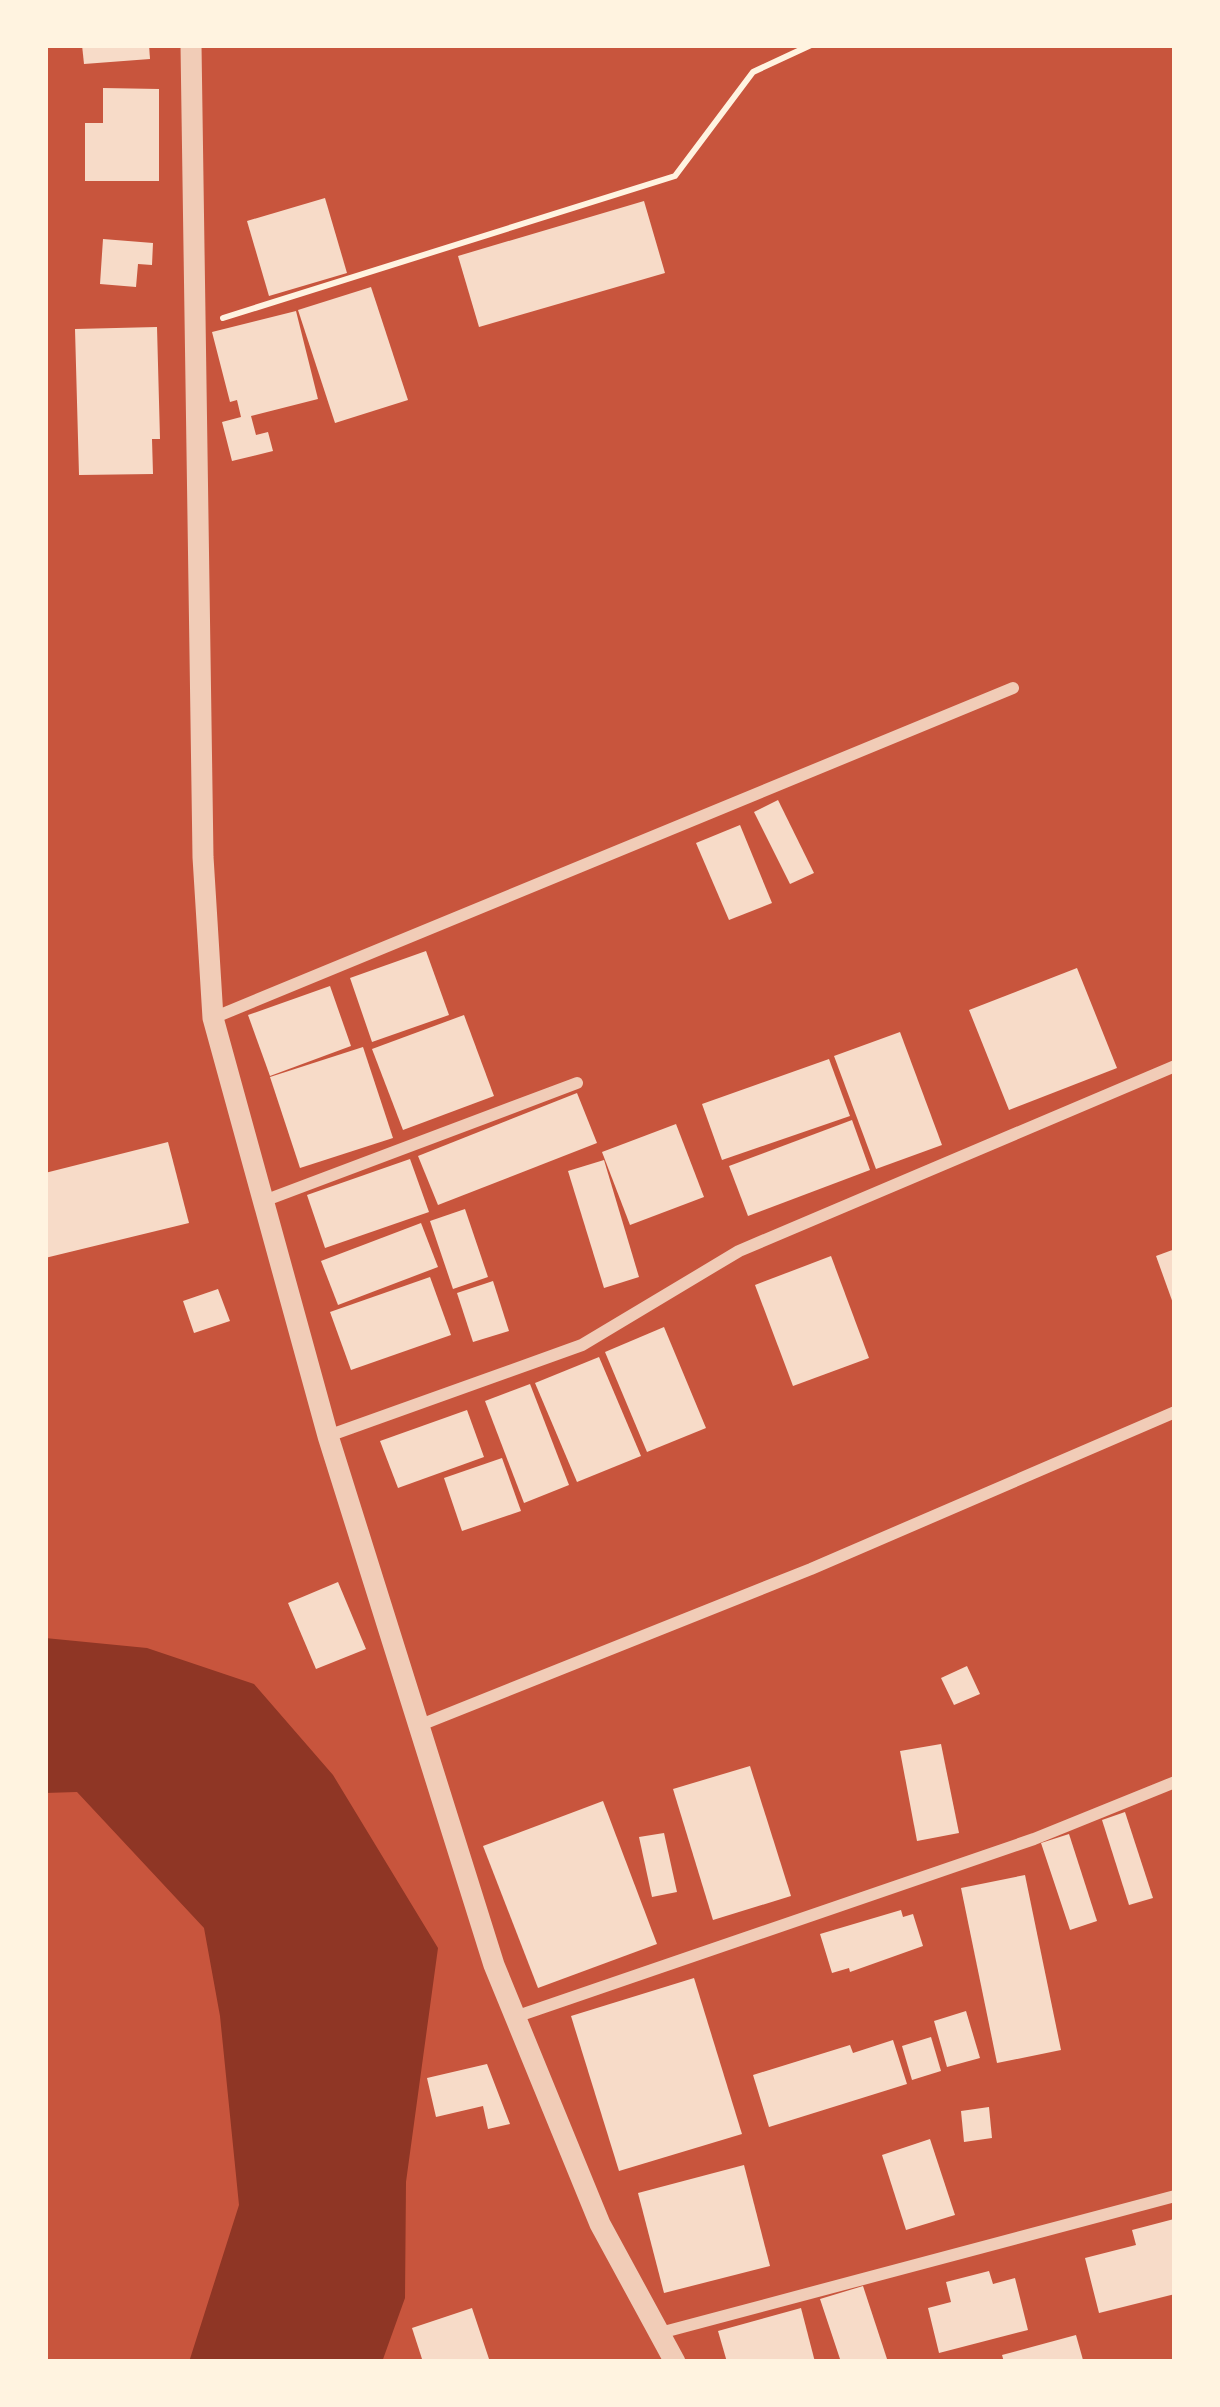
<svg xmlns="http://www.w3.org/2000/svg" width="1220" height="2407" font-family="'Source Sans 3',sans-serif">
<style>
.water{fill:#8f3625}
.building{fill:#f7dbc8}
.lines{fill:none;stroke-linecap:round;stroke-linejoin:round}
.path{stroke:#fff3e0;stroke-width:6}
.minor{stroke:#f1ccb7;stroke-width:12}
.tertiary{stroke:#f1ccb7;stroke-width:21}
</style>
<rect width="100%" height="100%" fill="#c8553d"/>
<path class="water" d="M45,1638L147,1648L254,1684L333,1775L438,1948L406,2182L405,2298L382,2362H189L239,2205L220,2016L204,1928L77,1792L45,1793Z"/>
<g class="building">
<path d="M82,45H149L150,59L84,64Z"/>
<path d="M103,88L159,89V181H85V123H103Z"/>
<path d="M325,198L347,273L269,296L247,221Z"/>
<path d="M644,201L665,273L479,327L458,256Z"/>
<path d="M103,239L153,243L152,265L138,264L136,287L100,284Z"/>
<path d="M371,287L408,400L335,423L298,310Z"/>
<path d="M296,311L318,399L251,416L256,435L268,432L273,451L232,461L222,422L241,417L237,400L230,402L212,332Z"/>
<path d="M157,327L160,439H152L153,474L79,475L75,329Z"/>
<path d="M778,800L814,873L790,884L754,812Z"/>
<path d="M740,825L772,903L729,920L696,843Z"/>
<path d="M426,951L449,1015L372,1042L350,978Z"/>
<path d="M1077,968L1117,1068L1009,1110L969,1010Z"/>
<path d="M330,986L351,1046L270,1076L248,1015Z"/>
<path d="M464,1015L494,1096L403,1130L372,1049Z"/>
<path d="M900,1032L942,1145L876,1169L834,1056Z"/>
<path d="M363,1047L393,1138L300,1168L270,1077Z"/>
<path d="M829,1059L850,1116L722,1160L702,1104Z"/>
<path d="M577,1093L597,1143L438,1205L418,1156Z"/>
<path d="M852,1120L870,1170L748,1216L729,1166Z"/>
<path d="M676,1124L704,1197L630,1225L602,1152Z"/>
<path d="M168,1142L189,1223L45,1258V1173Z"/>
<path d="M410,1159L429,1212L325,1248L307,1195Z"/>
<path d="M604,1160L639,1277L604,1288L568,1171Z"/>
<path d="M465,1209L488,1277L453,1289L430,1221Z"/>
<path d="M421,1223L438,1267L338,1305L321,1261Z"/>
<path d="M1175,1249V1306H1174L1156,1256Z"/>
<path d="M831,1256L869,1358L793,1386L755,1285Z"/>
<path d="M430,1277L451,1335L351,1370L330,1312Z"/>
<path d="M493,1281L509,1331L473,1342L457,1293Z"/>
<path d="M218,1289L230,1321L194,1333L183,1301Z"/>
<path d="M664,1327L706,1428L647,1452L605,1352Z"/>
<path d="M599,1357L641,1456L577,1482L535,1383Z"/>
<path d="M530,1384L569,1485L524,1503L485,1401Z"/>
<path d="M467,1410L484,1457L398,1488L380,1441Z"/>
<path d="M502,1458L521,1511L462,1531L444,1478Z"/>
<path d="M338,1582L366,1649L316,1669L288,1603Z"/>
<path d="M967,1666L980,1694L954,1705L941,1678Z"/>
<path d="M941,1744L959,1833L917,1841L900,1751Z"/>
<path d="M750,1766L791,1896L713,1920L673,1789Z"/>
<path d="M603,1801L657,1944L538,1988L483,1846Z"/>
<path d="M1125,1812L1153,1898L1129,1905L1102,1820Z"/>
<path d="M664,1833L677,1892L652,1897L639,1837Z"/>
<path d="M1069,1834L1097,1921L1070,1930L1041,1843Z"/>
<path d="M1025,1875L1061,2050L997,2063L961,1888Z"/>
<path d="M901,1910L903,1917L913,1914L923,1946L850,1972L849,1968L832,1973L820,1934Z"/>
<path d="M694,1978L742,2134L619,2171L571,2016Z"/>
<path d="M966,2011L980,2058L947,2067L934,2021Z"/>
<path d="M931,2037L941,2071L912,2080L902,2046Z"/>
<path d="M893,2040L907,2084L769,2127L753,2075L850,2045L853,2053Z"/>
<path d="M487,2064L510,2124L488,2129L483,2106L436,2117L427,2078Z"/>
<path d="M989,2107L992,2138L964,2142L961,2111Z"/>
<path d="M930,2139L955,2215L906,2230L882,2155Z"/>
<path d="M744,2165L770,2266L664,2293L638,2193Z"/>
<path d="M1174,2219L1175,2294L1099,2313L1085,2258L1136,2245L1132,2230Z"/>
<path d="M989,2271L993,2284L1015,2278L1028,2330L939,2353L928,2308L951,2302L946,2282Z"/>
<path d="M863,2286L888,2362H841L820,2299Z"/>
<path d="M472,2308L490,2362H423L412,2328Z"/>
<path d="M801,2308L815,2362H727L718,2331Z"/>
<path d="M1076,2335L1083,2360L1004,2362L1002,2355Z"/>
</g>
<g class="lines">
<path class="path" d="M223,318L675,176L753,72L811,45"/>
<g class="minor">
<path d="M213,1018L1013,688"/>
<path d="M261,1202L577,1083"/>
<path d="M328,1436L582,1345L739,1251L1175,1066"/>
<path d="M418,1726L811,1569L1175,1412"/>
<path d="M515,2017L1034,1839L1175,1782"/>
<path d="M660,2333L1175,2196"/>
</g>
<path class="tertiary" d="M191,45L203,857L213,1018L328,1436L494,1965L600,2224L675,2362"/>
</g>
<rect width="1220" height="2407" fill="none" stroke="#fff3e0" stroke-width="96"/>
</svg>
